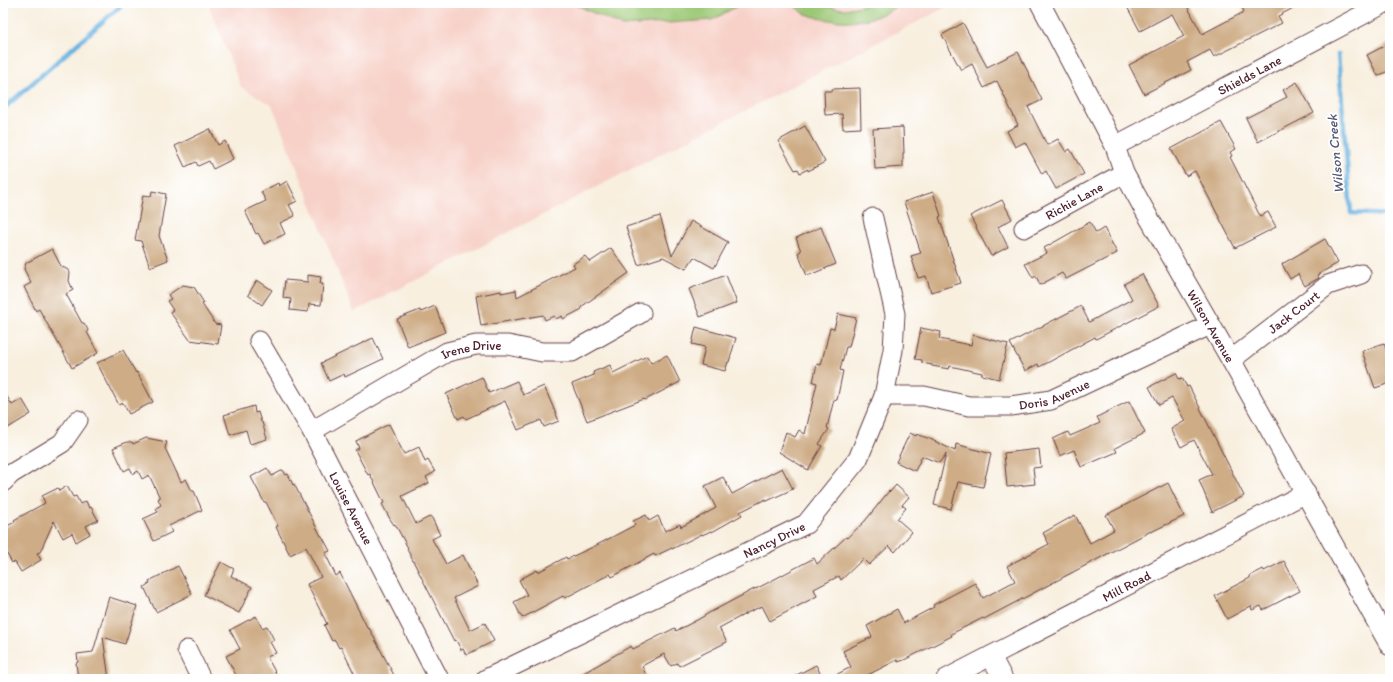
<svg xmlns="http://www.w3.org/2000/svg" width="1393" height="682" font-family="Itim,sans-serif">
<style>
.built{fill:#f7d1c8}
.green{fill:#9bc875;stroke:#727450}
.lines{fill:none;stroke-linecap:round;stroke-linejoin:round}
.stream{stroke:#69b3e1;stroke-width:4.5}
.building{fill:#ceac85}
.street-casing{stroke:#643e46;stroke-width:21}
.street{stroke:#fff;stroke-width:19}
.labels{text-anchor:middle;stroke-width:3.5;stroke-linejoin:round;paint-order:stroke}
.street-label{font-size:13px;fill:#4a1f2b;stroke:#fff}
.water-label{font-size:14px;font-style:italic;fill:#565a74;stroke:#fff}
</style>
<rect width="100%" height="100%" fill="#fff"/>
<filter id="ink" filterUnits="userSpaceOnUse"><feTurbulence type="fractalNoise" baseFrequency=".025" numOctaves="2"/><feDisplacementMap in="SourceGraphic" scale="8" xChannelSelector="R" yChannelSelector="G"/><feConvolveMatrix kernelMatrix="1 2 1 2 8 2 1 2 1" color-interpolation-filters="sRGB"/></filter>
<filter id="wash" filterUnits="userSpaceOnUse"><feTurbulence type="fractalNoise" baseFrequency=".012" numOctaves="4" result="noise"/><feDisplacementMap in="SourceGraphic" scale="16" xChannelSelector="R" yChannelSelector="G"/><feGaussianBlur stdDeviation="0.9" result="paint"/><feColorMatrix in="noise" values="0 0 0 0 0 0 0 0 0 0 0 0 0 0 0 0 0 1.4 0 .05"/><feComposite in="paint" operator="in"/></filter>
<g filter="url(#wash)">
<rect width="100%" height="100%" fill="#f8efdf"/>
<path class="built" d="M208,3H954L354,312L272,105L241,87Z"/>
<g class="green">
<path d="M572,3H743L712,20L622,26Z"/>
<path d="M791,3H819L827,7L845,9L866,5L872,3H900C876,25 835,25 806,14C801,12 796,7 791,3Z"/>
</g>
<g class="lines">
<g class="stream">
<path d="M1336,4V3"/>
<path d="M1338,54L1351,213L1390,215"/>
<path d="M3,109L124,3"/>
</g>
</g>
<g id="blocks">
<g class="building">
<path d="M1125,3H1193L1187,6L1202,34L1244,12L1242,7L1249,3H1303L1278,16L1282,23L1214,57L1210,50L1187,62L1191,70L1144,94L1129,65L1184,36L1172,14L1140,31Z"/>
<path d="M963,23L987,67L1018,52L1042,100L1028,107L1047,145L1058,139L1066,152L1070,149L1084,174L1056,189L1046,171L1042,174L1025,142L1015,147L1007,131L1018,125L997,81L984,88L972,64L961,70L942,35Z"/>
<path d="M1390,43V70L1378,76L1367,55Z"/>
<path d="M1297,82L1314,113L1258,142L1246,118L1287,97L1283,90Z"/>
<path d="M860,88L861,128L843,129L842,114L825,115L824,91H832V89Z"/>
<path d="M1221,122L1236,149L1230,152L1232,156L1230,157L1260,216L1268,212L1276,227L1235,248L1195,171L1186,176L1171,149Z"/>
<path d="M805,126L825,162L808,171V169L800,173L798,169L795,170L778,141Z"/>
<path d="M903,127L904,153H903V167L875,169L873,129Z"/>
<path d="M210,129L218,145L225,141L233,159L213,169L209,161L198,166L196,162L185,167L175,146Z"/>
<path d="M287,181L297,201L289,205L295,216L280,223L285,234L264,244L258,233L256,234L245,211L266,201L261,192L278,183L279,186Z"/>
<path d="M152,191L166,194L159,236L168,260L150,267L141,241L135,240L143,195L151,196Z"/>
<path d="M933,192L941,216L939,217L961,283L931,292L926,276L918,278L911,256L921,253L904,202Z"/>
<path d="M1002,200L1012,219L998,227L1008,247L991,256L970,216Z"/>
<path d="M660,216L672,256L691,221L728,242L714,268L694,257L686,269L663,257L638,265L626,227Z"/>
<path d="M1090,222L1096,233L1104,228L1117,253L1066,279L1062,273L1040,285L1036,276L1033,278L1025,264L1047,253L1044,248Z"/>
<path d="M821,227L836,264L807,276L798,253L801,251L796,238Z"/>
<path d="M1325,239L1338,263L1317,275L1319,278L1305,286L1298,274L1290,279L1282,264Z"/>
<path d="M611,248L629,273L581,307L582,309L563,319L562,316L556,319L554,316L545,320L543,315L481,326L476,296L501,291V293L516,290L517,297L575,267L573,264L585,256L590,262Z"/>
<path d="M52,249L61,266L68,270L70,273L69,281L73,290L66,294L82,323H84L88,330L87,332L98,353L72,368L39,309L36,311L24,287L31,283L24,269L26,263Z"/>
<path d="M1142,274L1159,306L1096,339L1095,337L1049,362L1039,367L1038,364L1025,371L1010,343L1081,306L1089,322L1119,306L1132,299L1124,284Z"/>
<path d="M308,275L321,277L320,284H323L321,305L309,304L308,312L290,310L291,299L283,298L285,280L308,282Z"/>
<path d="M726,275L737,303L700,317L689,289Z"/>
<path d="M257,280L272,290L262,305L248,295Z"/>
<path d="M183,285L194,287L204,303L202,304L215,324L221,325L218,344L190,340L170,312L173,310L167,301L171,299L168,295Z"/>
<path d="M435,306L445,332L408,347L397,319L420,310L421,312Z"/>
<path d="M838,314L856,318L849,347H846L840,370L843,371L837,400L834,399L827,428L829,429L819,444L822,446L808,470L779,452L786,432L795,437L799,430L805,434L817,383L813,382L817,364L821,365L830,328L834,329Z"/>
<path d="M696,327L736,338L729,362H728L725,371L701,365L705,347L692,344Z"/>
<path d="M921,328L941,332L939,339L971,345L973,335L1008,344L999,379L982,375V373L950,366L949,369L932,366V365L922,363V360L915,359Z"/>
<path d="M373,338L383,359L345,377L344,374L329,381L321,363Z"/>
<path d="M1384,343L1390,362V383L1375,388L1362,351Z"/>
<path d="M123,350L136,373L137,372L153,402L129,414L123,403L119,405L97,363Z"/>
<path d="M667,355L680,382L645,400L644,399L587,421L572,384L594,375L593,372L610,365L613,373L647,356L651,363Z"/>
<path d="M1176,373L1179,379L1182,378L1187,387L1189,386L1244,496L1212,512L1199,480L1212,474L1194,440L1181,447L1171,429L1185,421L1172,398L1159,405L1149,387Z"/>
<path d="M482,377L489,393L517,381L523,395L544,386L559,421L544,427L541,420L518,430L505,401L466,419L464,416L458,419L446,394Z"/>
<path d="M3,390L12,405L22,399L31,414L3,431Z"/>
<path d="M1129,401L1145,433L1115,448L1117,452L1081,467L1074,450L1060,456L1053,439L1068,432L1070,436L1100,423L1097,417Z"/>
<path d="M254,406L255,413L258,412L261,422H262L267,439L250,444L246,430L230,435L224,415Z"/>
<path d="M389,424L404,454L419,447L425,462L428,460L435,472L426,477L429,483L402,496L416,524L431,516L440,535L432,539L446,564L463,555L478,586L454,598L470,630L485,623L494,641L466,655L463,649L461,650L456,640L454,641L407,549L408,548L395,524L394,525L390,519L382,504L384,503L370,474L368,475L355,450L359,448L356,441Z"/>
<path d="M910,433L916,436L917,434L927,438H928L955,451L956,444L991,454L983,487L958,482L951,509L934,505L946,454L939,463L922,456L915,471L896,462Z"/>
<path d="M146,438L167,442L165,448L181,482L186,479L192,491H194L202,510L169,526L172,532L154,541L143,519L158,512L156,508L161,505L158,499L160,498L149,475L142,479L138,471L133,474L130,468L124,471L113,448L127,442H132L133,444Z"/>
<path d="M1039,449L1041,467L1033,468L1035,484L1007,487L1004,453Z"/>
<path d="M267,468L272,476L283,470L286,475L288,474L293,485L294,484L321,536H322L330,551L325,553L336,576L340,573L368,629L369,628L396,679H357L341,647L339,648L335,640L332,641L324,625L327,624L307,584L321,577L306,547L290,555L276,527L278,526L266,502H264L251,477Z"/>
<path d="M782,468L793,489L767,501L766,499L740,512L742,515L712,532L711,531L702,535V534L672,549V548L655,556L654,554L612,577L610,574L565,598L563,596L522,618L514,602L527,595L519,580L537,570L538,572L566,557L567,559L595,546L635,525L633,521L646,515L649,521L658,516L665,531L680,524L681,527L716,508L705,486L723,477L732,494Z"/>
<path d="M1168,483L1184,516L1151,532V531L984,619L983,618L951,634L952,636L904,660L898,662L897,660L860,679H828L851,667L843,651L872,637L867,626L897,609L904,623L934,607L933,605L975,583L983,598L1015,581L1007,566L1049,544L1043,533L1075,515L1090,543L1114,530L1106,515Z"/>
<path d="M896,485L909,497L902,505L906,508L897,519L912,532L895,552L889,546L869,565L863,559L841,580L839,576L814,589L817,596L770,621L762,606L749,612L719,628L727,642L679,666L677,663L671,666L664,654L642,666L648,679H573L631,646L633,649L675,628L676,631L699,619L709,613L756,588V589L814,558L817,564L846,537L847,538L865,521L889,491L890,492Z"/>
<path d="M67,486L73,497L76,496L80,504L86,501L89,508L91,507L98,520L86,526L90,534L76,542L72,533L63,538L54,521L40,552L37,553L41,560L21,572L15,562L12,563L3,547V528L15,522L14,520L45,503L42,496L58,488L59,491Z"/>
<path d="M1284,561L1300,591L1263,610L1261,606L1252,610L1251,606L1227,619L1215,596L1250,578V576L1263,569L1264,571Z"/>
<path d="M221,562L234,569L231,576L252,587L239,613L204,595Z"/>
<path d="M178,566L192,594L156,612L144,587L150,583L149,581Z"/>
<path d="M109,597L137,606L125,644L103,637L109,679H78L76,663L78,662L77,654L93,652Z"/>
<path d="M256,616L262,628L267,626L274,640L270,642L276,653L267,657L279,679H238L226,656L240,649L230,630Z"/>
<path d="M816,665L823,679H789Z"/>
</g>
</g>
</g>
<g filter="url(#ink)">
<use href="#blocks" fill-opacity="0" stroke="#643e46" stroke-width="1"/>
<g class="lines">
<g class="street-casing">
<g id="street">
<path id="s1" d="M1040,3L1115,146L1124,173L1145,211L1231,360L1390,646"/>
<path id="s2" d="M1115,146L1385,3"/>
<path id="s3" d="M1024,228L1124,173"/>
<path id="s4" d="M259,341L312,431L439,679"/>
<path id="s5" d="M1231,360L1328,285L1361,274"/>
<path id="s6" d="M884,396H924L969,406H1011L1051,400L1210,325"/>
<path id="s7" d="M312,431L447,352L476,345H508L542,352H572L641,313"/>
<path d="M3,482L11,474L62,443L78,420"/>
<path d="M187,650L201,679"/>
<path d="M991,656L1003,679"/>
<path id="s8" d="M486,679L806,524L858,459L884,396L893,350L895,314L873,218"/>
<path id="s9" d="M946,679L1306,493"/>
</g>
</g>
<use href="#street" class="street"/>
</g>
</g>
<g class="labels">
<g class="street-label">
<text dy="5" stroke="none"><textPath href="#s2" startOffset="152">Shields Lane</textPath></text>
<text dy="5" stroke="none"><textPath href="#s3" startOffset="57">Richie Lane</textPath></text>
<text dy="5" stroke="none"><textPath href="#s5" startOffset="79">Jack Court</textPath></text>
<text dy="5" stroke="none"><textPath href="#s1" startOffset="366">Wilson Avenue</textPath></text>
<text dy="5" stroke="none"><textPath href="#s7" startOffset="181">Irene Drive</textPath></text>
<text dy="5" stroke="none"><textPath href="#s6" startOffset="173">Doris Avenue</textPath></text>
<text dy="5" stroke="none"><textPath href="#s4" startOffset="191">Louise Avenue</textPath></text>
<text dy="5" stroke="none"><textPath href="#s8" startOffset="320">Nancy Drive</textPath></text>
<text dy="5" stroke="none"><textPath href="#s9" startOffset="203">Mill Road</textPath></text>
</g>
<g class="water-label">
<text transform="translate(1335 154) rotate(-95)" y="5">Wilson Creek</text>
</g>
</g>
<rect width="1393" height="682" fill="none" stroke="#fff" stroke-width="16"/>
</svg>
